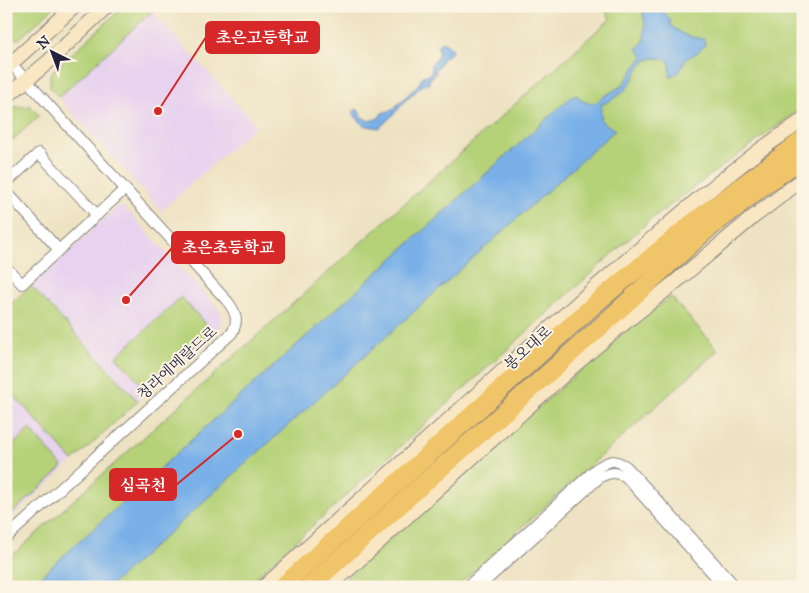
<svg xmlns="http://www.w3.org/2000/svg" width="809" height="593" font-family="'IM FELL Great Primer','Noto Serif KR',serif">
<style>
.built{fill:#e7d2ef}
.green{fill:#b5d278;stroke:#6c7a5a}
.water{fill:#79b0e8;stroke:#4e6992}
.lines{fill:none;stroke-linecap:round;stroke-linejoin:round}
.street-casing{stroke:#88827e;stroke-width:12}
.secondary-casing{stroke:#88827e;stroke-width:16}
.highway-casing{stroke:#88827e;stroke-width:20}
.street{stroke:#fff;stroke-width:10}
.secondary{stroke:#f9e7c3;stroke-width:14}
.highway{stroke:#f0c469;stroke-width:18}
.labels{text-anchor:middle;stroke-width:4;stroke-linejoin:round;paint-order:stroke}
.street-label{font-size:15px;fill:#22223b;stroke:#fcf5e5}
.leader{fill:none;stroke:#d62828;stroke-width:2}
.callout-dot{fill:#d62828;stroke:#fcf5e5;stroke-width:2}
.callout{fill:#d62828;stroke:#d62828;stroke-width:2}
.callout-label{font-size:16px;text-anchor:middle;font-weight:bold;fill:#fff}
</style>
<rect width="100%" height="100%" fill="#fcf5e5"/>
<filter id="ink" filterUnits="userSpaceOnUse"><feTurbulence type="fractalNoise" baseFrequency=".02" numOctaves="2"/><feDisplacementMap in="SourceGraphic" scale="10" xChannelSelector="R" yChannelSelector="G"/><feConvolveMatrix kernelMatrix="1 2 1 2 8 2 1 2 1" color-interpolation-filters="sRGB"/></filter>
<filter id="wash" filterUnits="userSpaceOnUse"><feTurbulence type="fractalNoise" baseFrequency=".0096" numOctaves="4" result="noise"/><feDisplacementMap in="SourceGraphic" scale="20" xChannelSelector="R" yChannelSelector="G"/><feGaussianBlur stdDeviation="1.12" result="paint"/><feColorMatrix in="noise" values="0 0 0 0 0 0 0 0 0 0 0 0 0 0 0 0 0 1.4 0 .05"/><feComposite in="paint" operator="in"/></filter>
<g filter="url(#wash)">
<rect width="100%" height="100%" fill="#ede2c1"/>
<g class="built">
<path d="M152,11L256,125L161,211L59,98Z"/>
<path d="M118,206L124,207L222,313L221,326L138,401L31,286Z"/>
<path d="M6,387L73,461L6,522Z"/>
</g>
<g class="green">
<path d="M20,6H55L19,39L6,38V18Z"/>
<path d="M124,6H158L59,97L50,88V74Z"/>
<path d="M603,6H803V107L651,219L245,587H6V561L610,19Z"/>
<path d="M30,106L39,116L6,146V115L15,107Z"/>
<path d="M31,286L138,401L73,461L6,387V302L9,305Z"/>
<path d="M181,297L212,331L147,390L116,357Z"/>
<path d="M671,297L718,350L456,587H336L487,452L636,322Z"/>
<path d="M30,429L63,467L6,519V451Z"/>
</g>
<g class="water">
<path d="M642,6H660L670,20L671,26C684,35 688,37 704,39L705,45L698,52L686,59L679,72L670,77V62C666,59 661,58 655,58C638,59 637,77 627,88C619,96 611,100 601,105L602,108L600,112L602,114L600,119L604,123L615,130L109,587H29L572,96L577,95L581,100L588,103H595L606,95L622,86L643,56L637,49L644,41L645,25Z"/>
<path d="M442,42C447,43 449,46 452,50C451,56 447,55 443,58L438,67L435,70L436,73L430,78L429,83C417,85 415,96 405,100C403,106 386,122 379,128L363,125L352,113L357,109L360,112V116L369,121L379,118L382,113L392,110L418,85L423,76L428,75L432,71L431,64C437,60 441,52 437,46Z"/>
</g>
</g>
<g filter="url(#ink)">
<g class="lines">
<g class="street-casing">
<g id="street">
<path d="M6,183L39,153L97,215"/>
<path d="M6,191L59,250"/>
<path d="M6,267L22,284L125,189"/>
<path d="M6,538L232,333C239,320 236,313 228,302L7,59"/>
<path d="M467,587L597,468C610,460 613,458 627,467L736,587"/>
<path d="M479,587L600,477C611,472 614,472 625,476L725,587"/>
</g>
</g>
<g class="secondary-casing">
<g id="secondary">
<path d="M6,68L75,6"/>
<path d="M6,97L47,63L107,6"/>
<path d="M264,587L589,293L698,199L760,150L803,120"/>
<path d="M329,587L570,369L612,333L673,284L752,218L803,179"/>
</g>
</g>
<g class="highway-casing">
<g id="highway">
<path d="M282,587L597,302L695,221L803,140"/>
<path d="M309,587L424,483L599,328L702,234L767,183L803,158"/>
</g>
</g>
<use href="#street" class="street"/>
<use href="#secondary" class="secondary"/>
<use href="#highway" class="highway"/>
</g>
</g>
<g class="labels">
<g class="street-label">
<text transform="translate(528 348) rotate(-42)" y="5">봉오대로</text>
<text transform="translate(177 363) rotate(-42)" y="5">청라에메랄드로</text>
</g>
</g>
<path class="leader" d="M158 111L206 37M126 300L172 248M238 434L176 485"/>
<g class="callout-dot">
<circle cx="158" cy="111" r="5"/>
<circle cx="126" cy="300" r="5"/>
<circle cx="238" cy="434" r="5"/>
</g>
<g class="callout">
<rect x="206" y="22" width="113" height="31" rx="5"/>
<rect x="172" y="232" width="112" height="31" rx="5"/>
<rect x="110" y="469" width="66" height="31" rx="5"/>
</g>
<g class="callout-label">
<text x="262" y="43">초은고등학교</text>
<text x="228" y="253">초은초등학교</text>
<text x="143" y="491">심곡천</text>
</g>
<rect width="809" height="593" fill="none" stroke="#fcf5e5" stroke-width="25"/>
<g transform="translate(52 52) rotate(318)" stroke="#fcf5e5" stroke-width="4" paint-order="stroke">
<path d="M0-4L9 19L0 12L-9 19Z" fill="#22223b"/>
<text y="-8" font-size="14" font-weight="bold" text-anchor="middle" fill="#22223b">N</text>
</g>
</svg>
